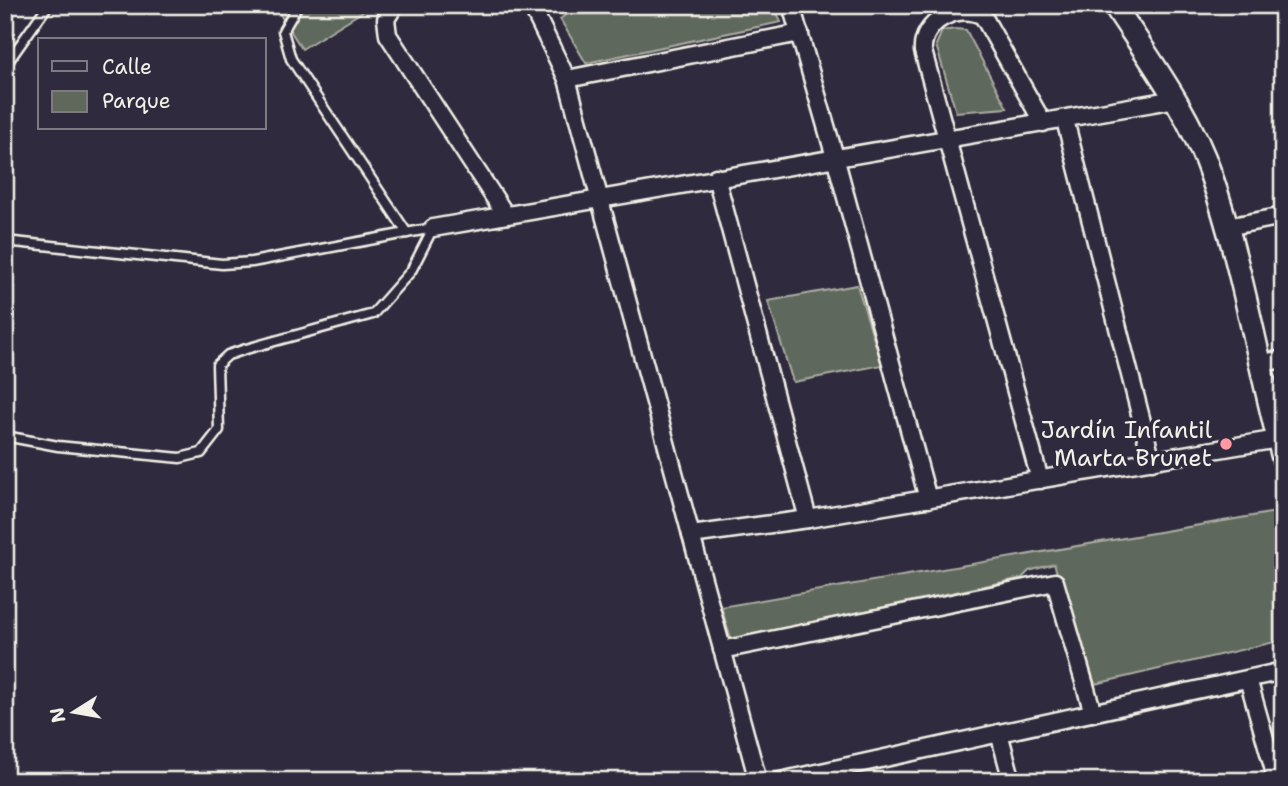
<svg xmlns="http://www.w3.org/2000/svg" width="1288" height="786" font-family="'Shantell Sans',sans-serif">
<style>
.green{fill:#5f685b;stroke:#aaaca2;stroke-width:2}
.lines{fill:none;stroke-linecap:round;stroke-linejoin:round}
.service-casing{stroke:#f4f1e8;stroke-width:13}
.minor-casing{stroke:#f4f1e8;stroke-width:21}
.tertiary-casing{stroke:#f4f1e8;stroke-width:26}
.service{stroke:#2f2a3d;stroke-width:8}
.minor{stroke:#2f2a3d;stroke-width:16}
.tertiary{stroke:#2f2a3d;stroke-width:21}
.poi-dot{fill:#ff9aa2;stroke:#2f2a3d;stroke-width:2.5}
.labels{text-anchor:middle;stroke-width:7;stroke-linejoin:round;paint-order:stroke}
.poi-label{font-size:24px;fill:#f4f1e8;stroke:#2f2a3d;text-anchor:end}
</style>
<rect width="100%" height="100%" fill="#2f2a3d"/>
<filter id="ink" filterUnits="userSpaceOnUse"><feTurbulence type="fractalNoise" baseFrequency=".0143" numOctaves="2"/><feDisplacementMap in="SourceGraphic" scale="14" xChannelSelector="R" yChannelSelector="G"/><feConvolveMatrix kernelMatrix="1 2 1 2 8 2 1 2 1" color-interpolation-filters="sRGB"/></filter>
<g filter="url(#ink)">
<g class="green">
<path d="M274,5H373L302,49Z"/>
<path d="M579,5H774L781,22L586,63L560,19Z"/>
<path d="M955,29L966,30L1007,108L956,112L936,45L942,31Z"/>
<path d="M857,285L882,365L793,382L768,301Z"/>
<path d="M1276,512L1283,539V640L1095,684L1054,564L1029,571L1022,578L731,639L721,607Z"/>
</g>
<g class="lines">
<g class="service-casing">
<g id="service">
<path d="M298,5L283,31L291,59L407,233"/>
<path d="M5,66L48,5"/>
<path d="M5,241L222,264L252,262L433,228"/>
<path d="M5,436L58,446L180,458L201,453L219,430L217,365L228,355L246,349L373,314L411,271L433,228"/>
</g>
</g>
<g class="minor-casing">
<g id="minor">
<path d="M395,5L386,19L388,35L505,214"/>
<path d="M531,5L567,79L758,781"/>
<path d="M791,5L835,157L928,499"/>
<path d="M567,79L800,33"/>
<path d="M1065,120L1152,461"/>
<path d="M716,177L808,519"/>
<path d="M1227,227L1283,216"/>
<path d="M433,228L1176,99"/>
<path d="M1258,364L1283,359"/>
<path d="M1040,480L923,51C921,22 958,2 983,16L1043,123"/>
<path d="M691,535L808,519L1278,439"/>
<path d="M722,650L1055,582L1093,713"/>
<path d="M1248,679L1277,781"/>
<path d="M999,733L1012,781"/>
<path d="M780,781L1283,671"/>
</g>
</g>
<g class="tertiary-casing">
<path id="tertiary" d="M1114,5C1150,60 1190,113 1211,175C1243,267 1258,365 1283,458"/>
</g>
<use href="#service" class="service"/>
<use href="#minor" class="minor"/>
<use href="#tertiary" class="tertiary"/>
</g>
</g>
<circle class="poi-dot" cx="1226" cy="444" r="7"/>
<g class="labels">
<g class="poi-label">
<text x="1212" y="438">Jardín Infantil<tspan x="1212" dy="28">Marta Brunet</tspan></text>
</g>
</g>
<rect width="1288" height="786" fill="none" stroke="#2f2a3d" stroke-width="28"/>
<rect x="14" y="14" width="1260" height="758" fill="none" stroke="#f4f1e8" stroke-width="2.5" filter="url(#ink)"/>
<rect x="38" y="38" width="228" height="91" fill="#2f2a3d" stroke="#7e7a81" stroke-width="2"/>
<rect x="52" y="61" width="35" height="10" fill="#2f2a3d" stroke="#7e7a81" stroke-width="2"/>
<text x="102" y="74" font-size="21" fill="#f4f1e8">Calle</text>
<rect x="52" y="91" width="35" height="21" fill="#5f685b" stroke="#7e7a81" stroke-width="2"/>
<text x="102" y="108" font-size="21" fill="#f4f1e8">Parque</text>
<g transform="translate(74 712) rotate(259)" stroke="#2f2a3d" stroke-width="5" paint-order="stroke">
<path d="M0-5L12 26L0 18L-12 26Z" fill="#f4f1e8"/>
<text y="-10" font-size="19" font-weight="bold" text-anchor="middle" fill="#f4f1e8">N</text>
</g>
</svg>
